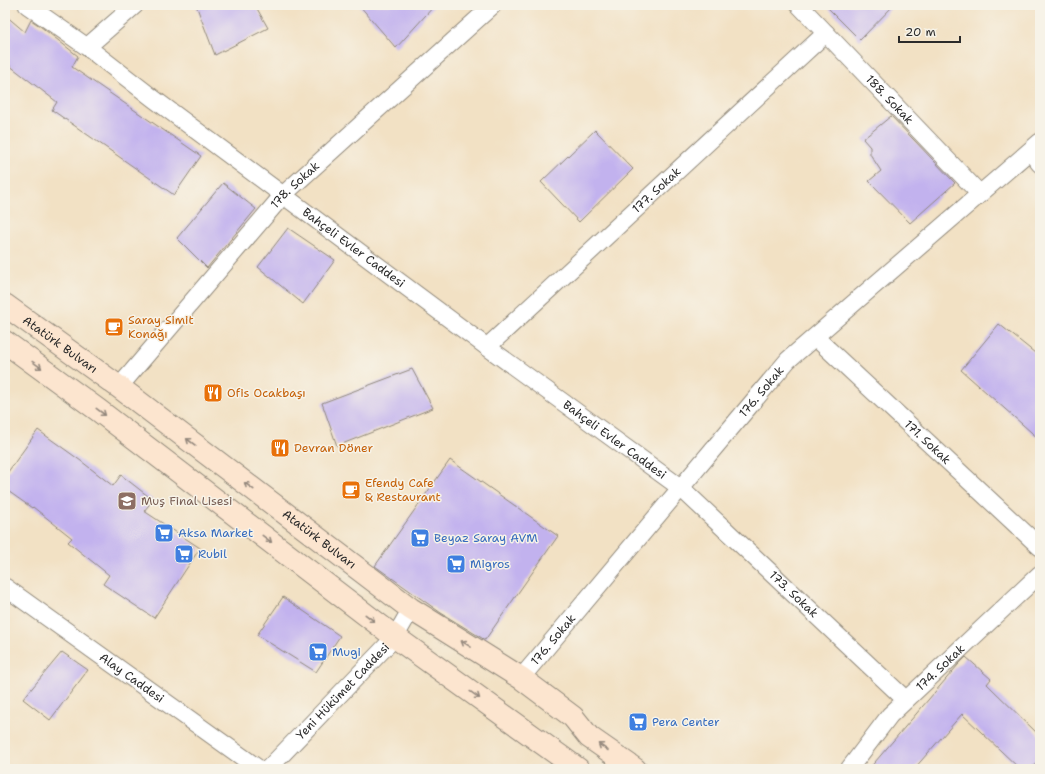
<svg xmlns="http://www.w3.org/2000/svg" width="1045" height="774" font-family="'Shantell Sans',sans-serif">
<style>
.building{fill:#c2b2ee}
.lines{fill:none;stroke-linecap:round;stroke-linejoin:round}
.minor-casing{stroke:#8e8678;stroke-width:19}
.secondary-casing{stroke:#8e8678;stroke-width:24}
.minor{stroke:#fff;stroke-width:17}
.secondary{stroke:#fce5cf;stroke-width:22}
.oneway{stroke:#94887d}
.labels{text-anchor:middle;stroke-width:3;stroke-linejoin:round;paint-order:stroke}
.street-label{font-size:12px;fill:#2b2b2b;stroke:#f7f3e8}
.food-label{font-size:12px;fill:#c56008;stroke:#f7f3e8;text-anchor:start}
.education-label{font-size:12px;fill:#785e54;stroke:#f7f3e8;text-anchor:start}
.shop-label{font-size:12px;fill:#366cbe;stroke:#f7f3e8;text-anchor:start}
</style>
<rect width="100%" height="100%" fill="#f7f3e8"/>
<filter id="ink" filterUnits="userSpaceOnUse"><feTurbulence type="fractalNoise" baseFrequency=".025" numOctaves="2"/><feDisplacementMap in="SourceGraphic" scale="8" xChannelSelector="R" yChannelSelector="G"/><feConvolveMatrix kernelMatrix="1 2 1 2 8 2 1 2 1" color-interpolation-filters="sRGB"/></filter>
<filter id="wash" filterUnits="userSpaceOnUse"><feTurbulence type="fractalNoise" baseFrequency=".012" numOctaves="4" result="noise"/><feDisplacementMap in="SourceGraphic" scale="16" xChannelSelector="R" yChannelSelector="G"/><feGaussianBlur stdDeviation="0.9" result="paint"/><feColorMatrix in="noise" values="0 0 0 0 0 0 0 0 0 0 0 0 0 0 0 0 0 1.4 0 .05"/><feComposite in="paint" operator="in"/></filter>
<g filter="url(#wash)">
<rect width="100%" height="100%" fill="#f2e1c4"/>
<g id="blocks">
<g class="building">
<path d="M196,5H255L268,28L215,55Z"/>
<path d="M359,5H435L396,48Z"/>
<path d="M825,5H894L860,40Z"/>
<path d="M5,15L25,32L31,20L40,26L78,56L72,67L201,156L174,195L52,110L57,102L5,62Z"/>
<path d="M891,116L955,183L910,223L869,181L881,171L870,154V147L863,139Z"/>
<path d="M595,130L633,169L579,222L541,182Z"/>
<path d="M223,183L256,209L207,268L177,238Z"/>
<path d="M288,228L335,260L303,304L258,267Z"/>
<path d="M999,324L1040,357V440L961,370Z"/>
<path d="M412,369L433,408L337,446L322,403Z"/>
<path d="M38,430L81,461L113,486L121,475L153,500L144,511L200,548L154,618L103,584L109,575L68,542L72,538L33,507L32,508L5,489V476Z"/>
<path d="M450,460L558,536L485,640L441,613L375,566Z"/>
<path d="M283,597L340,636L316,672L257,635Z"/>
<path d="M62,652L88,670L50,720L23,699Z"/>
<path d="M966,657L991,679L987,684L1040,736V759L1031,769H1020L962,714L914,769H869L958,665Z"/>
</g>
</g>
</g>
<g filter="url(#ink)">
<use href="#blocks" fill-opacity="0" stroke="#8e8678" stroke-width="1"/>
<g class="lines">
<g class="minor-casing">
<g id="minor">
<path id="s1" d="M27,5L87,47L154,99L487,347L681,488L906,700"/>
<path id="s2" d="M799,5L980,194"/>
<path d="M87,47L135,5"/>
<path d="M1030,151L1040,164"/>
<path id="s3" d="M815,337L1040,547"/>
<path id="s4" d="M487,347L826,33"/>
<path id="s5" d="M119,387L283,195L493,5"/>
<path id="s6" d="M5,587L259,769"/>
<path id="s7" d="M521,678L788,360L1040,142"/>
<path id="s8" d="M268,769L395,637L411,609"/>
<path id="s9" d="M849,769L890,715L1040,574"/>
</g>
</g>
<g class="secondary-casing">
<g id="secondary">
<path id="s10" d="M5,305L119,387L411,609L521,678L573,717L589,737L635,769"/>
<path d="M5,342L98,410L395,637L578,769"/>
</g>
</g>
<use href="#minor" class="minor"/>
<use href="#secondary" class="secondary"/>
</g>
<defs><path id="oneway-shaft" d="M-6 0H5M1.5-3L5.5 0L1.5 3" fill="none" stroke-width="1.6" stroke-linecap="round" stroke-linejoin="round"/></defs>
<g class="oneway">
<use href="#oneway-shaft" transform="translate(37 365) rotate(36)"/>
<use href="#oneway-shaft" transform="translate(101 412) rotate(37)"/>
<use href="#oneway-shaft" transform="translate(191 442) rotate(-143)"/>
<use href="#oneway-shaft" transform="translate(249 486) rotate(-143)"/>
<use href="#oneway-shaft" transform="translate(267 539) rotate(37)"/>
<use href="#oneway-shaft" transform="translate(370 618) rotate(37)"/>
<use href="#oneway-shaft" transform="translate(466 644) rotate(-148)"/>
<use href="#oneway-shaft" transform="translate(475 695) rotate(36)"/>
<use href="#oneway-shaft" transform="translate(603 747) rotate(-145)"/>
</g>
</g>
<defs>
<g id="cafe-square" transform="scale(1)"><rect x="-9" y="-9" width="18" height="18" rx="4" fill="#e8710a" stroke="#f7f3e8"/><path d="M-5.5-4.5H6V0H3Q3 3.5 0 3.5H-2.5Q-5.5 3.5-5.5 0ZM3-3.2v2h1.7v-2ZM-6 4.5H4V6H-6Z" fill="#fff"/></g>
<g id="restaurant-square" transform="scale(1)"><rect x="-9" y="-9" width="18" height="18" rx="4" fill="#e8710a" stroke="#f7f3e8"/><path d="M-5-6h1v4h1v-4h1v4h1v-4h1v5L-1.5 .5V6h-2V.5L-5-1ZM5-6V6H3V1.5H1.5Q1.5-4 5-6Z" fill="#fff"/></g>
<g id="school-square" transform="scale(1)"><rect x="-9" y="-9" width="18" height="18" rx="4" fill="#8d6e63" stroke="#f7f3e8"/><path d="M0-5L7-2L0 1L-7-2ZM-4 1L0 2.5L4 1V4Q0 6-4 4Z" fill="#fff"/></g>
<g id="supermarket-square" transform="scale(1)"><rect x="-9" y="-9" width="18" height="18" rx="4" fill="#3f7fe0" stroke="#f7f3e8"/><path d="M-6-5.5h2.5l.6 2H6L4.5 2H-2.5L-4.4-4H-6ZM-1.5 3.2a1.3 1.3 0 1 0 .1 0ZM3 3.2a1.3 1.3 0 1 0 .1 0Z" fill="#fff"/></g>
</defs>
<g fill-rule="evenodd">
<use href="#cafe-square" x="114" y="327"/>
<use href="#restaurant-square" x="213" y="393"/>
<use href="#restaurant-square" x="280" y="448"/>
<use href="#cafe-square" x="351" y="490"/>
<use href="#school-square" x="127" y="501"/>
<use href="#supermarket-square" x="164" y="533"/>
<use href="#supermarket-square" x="420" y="538"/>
<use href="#supermarket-square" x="184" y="554"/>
<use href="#supermarket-square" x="456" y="564"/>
<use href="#supermarket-square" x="318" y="652"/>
<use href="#supermarket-square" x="638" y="722"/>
</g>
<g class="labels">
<g class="street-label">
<text dy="4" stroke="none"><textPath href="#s2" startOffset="131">188. Sokak</textPath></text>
<text dy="4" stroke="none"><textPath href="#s5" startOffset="268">178. Sokak</textPath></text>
<text dy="4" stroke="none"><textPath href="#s4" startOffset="231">177. Sokak</textPath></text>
<text dy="4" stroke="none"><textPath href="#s1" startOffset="407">Bahçeli Evler Caddesi</textPath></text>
<text dy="4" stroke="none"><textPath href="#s10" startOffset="68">Atatürk Bulvarı</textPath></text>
<text dy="4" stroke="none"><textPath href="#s7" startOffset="374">176. Sokak</textPath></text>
<text dy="4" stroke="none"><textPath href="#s1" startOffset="731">Bahçeli Evler Caddesi</textPath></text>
<text dy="4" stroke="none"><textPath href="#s3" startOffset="154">171. Sokak</textPath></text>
<text dy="4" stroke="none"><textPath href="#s10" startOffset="392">Atatürk Bulvarı</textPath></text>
<text dy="4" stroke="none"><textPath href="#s1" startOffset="968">173. Sokak</textPath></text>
<text dy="4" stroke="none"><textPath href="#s7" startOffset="50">176. Sokak</textPath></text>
<text dy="4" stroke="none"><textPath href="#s9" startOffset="137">174. Sokak</textPath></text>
<text dy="4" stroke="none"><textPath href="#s6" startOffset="156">Alay Caddesi</textPath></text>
<text dy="4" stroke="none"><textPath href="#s8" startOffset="108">Yeni Hükümet Caddesi</textPath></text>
</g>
<g class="food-label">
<text x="128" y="324">Saray Simit<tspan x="128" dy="14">Konağı</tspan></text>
<text x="227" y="397">Ofis Ocakbaşı</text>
<text x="294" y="452">Devran Döner</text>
<text x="365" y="487">Efendy Cafe<tspan x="365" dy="14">&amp; Restaurant</tspan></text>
</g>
<g class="education-label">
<text x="141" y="505">Muş Final Lisesi</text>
</g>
<g class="shop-label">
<text x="178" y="537">Aksa Market</text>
<text x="434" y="542">Beyaz Saray AVM</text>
<text x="198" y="558">Rubil</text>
<text x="470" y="568">Migros</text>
<text x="332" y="656">Mugi</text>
<text x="652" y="726">Pera Center</text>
</g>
</g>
<rect width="1045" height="774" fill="none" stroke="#f7f3e8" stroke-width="20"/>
<path d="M899 36v6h61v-6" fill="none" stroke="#2b2b2b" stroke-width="2"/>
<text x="905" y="36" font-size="12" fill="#2b2b2b" stroke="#f7f3e8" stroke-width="3" paint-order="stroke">20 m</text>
</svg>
